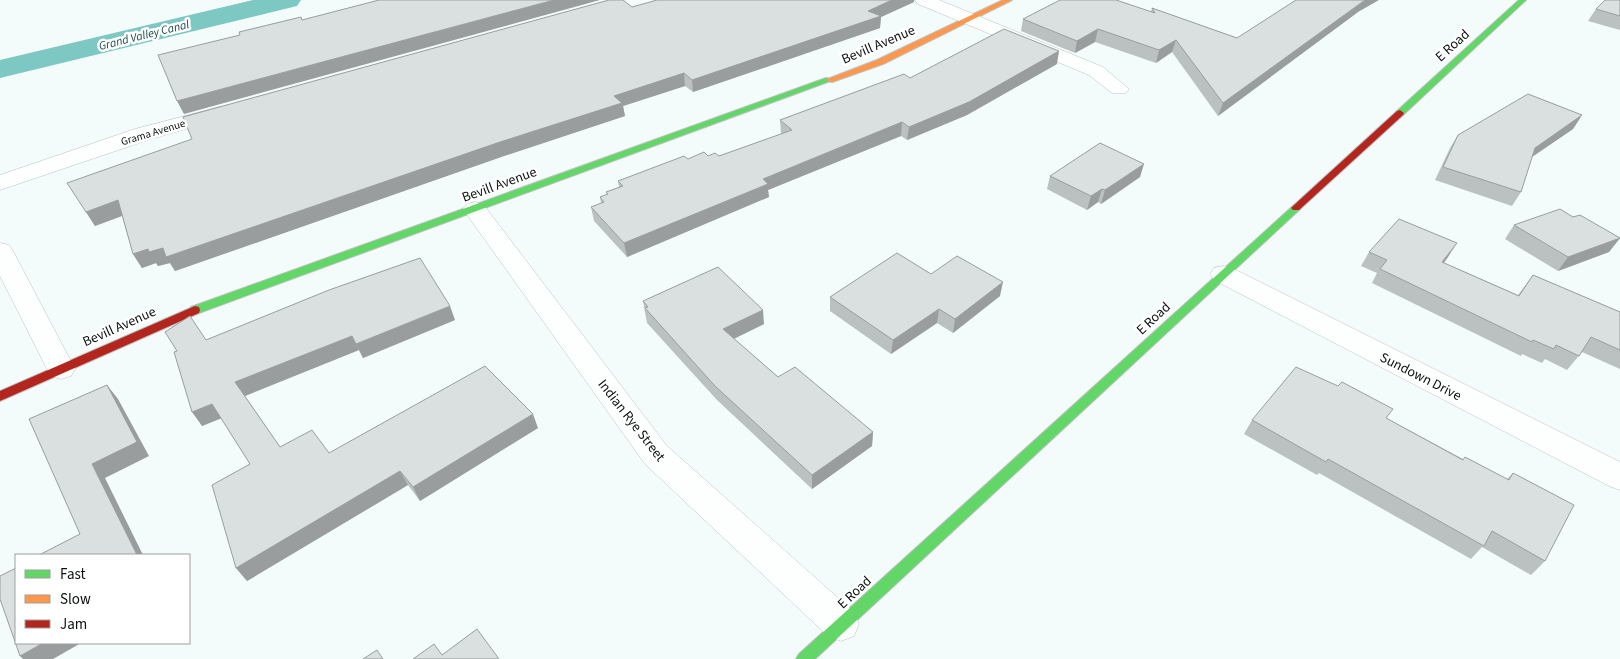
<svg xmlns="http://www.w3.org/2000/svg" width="1620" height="659" font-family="'Source Sans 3',sans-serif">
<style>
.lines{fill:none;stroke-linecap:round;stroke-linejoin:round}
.canal{fill:#7dc8c2;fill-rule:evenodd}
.street-casing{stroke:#bbc1c0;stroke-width:1}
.fast-casing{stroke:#bbc1c0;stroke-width:2}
.slow-casing{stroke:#bbc1c0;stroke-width:2}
.jam-casing{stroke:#bbc1c0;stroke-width:2}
.street{fill:#fdfffe;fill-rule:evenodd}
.fast{fill:#63d668;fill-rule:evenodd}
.slow{fill:#ff974d;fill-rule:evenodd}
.jam{fill:#b3261e;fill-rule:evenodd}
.wall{fill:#bbc1c1}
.shaded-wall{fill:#999d9d}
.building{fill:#dae0e0;stroke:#999d9d}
.labels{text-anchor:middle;stroke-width:5;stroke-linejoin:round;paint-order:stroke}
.far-street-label{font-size:11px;fill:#0b1010;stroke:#fff}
.far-water-label{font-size:12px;font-style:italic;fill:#1c4a47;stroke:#fff}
.street-label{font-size:14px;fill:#0b1010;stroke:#fff}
</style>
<rect width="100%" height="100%" fill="#f4fcfb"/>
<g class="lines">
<path class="canal" d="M253,0H301L297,6L0,78V60Z"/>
<g class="street-casing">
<g id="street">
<path d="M915,0H939L1103,67L1129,89L1126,93H1112L1089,75L918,4Z"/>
<path d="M220,107L227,109L230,113L227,117L151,139L0,190V175L135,129Z"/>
<path d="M475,202L483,204L667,446L854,612L859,624L854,636L841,641L828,636L645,464L463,209L467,204Z"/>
<path d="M0,243L9,245L13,251L75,369L71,376L61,379L51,376L47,369L0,276Z"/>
<path d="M1223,266L1232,268L1620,462V490L1609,486L1214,280L1210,274L1214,268Z"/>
</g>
</g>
<g class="fast-casing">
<g id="fast">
<path d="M1519,0H1526L1403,115H1397V111Z"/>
<path d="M826,78L833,80L199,313H191L190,310L191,307Z"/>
<path d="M1296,205L1301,208L1299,210L815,659H796L799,654L1293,206Z"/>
</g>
</g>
<g class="slow-casing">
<path id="slow" d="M1003,0H1012L883,64L832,82L825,80L877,60Z"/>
</g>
<g class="jam-casing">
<g id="jam">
<path d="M1400,110L1404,113L1403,115L1299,210H1293L1291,208L1293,206L1397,111Z"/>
<path d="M195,306L199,307L200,310L199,313L0,401V391Z"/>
</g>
</g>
<use href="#street" class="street"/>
<use href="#fast" class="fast"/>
<use href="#slow" class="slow"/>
<use href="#jam" class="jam"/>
</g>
<g class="wall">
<path d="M657,0H914V2L881,17L880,28L693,92L685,86L623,106L625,116L504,156L175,271L170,263L158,266L156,263L142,268L133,254L122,216L95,226L86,212L632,7Z"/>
<path d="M1620,0V30L1588,21L1596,9Z"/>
<path d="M1152,8L1237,38L1358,12L1218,116L1172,52L1156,63L1095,42L1075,53L1021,31L1023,19L1151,11Z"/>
<path d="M1057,64L967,115L907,140L901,136L768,190L769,197L627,257L594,221L591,207L601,203L600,197L607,195L606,192L619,187L618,181L688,159L708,156H719L781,134L780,120L910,78Z"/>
<path d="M1582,115L1573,129L1532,157L1521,192L1512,206L1435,180L1450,148L1458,135Z"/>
<path d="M1050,176L1140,177L1101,204L1098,202L1087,210L1047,189Z"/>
<path d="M1573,217L1620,238L1609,252L1558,271L1505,239L1514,225Z"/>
<path d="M1369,252L1448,257L1444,263L1518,295L1533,275L1620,312V369L1582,352L1567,370L1545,359L1542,363L1522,354L1521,356L1372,283L1377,273L1361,266Z"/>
<path d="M931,274L1000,296L953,333L937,323L891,354L830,311V297Z"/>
<path d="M643,301L764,324L734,339L778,377L873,432L872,446L812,489L717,400L647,323Z"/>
<path d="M455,320L363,358L359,350L245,396L280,447L329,453L538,428L420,501L408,485L247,581L236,568L250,464L221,418L202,426L206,340Z"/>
<path d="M1386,418L1463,459L1507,479L1513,473L1545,561L1531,575L1482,547L1471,559L1319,473L1317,475L1244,434L1252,420Z"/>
</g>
<g class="shaded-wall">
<path d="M554,0H600L184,114L177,101Z"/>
<path d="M892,0H914V2L881,17L880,28L693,92L692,80L868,11Z"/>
<path d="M1365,0H1379L1358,12L1218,116L1223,103Z"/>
<path d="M1098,29L1095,42L1075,53L1077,41Z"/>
<path d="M1176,40L1172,52L1156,63L1159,50Z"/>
<path d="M1059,51L1057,64L967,115L907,140L909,127Z"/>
<path d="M684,73L685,86L623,106L625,116L504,156L175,271L170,263L158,266L156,263L142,268L133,254Z"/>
<path d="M1582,115L1573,129L1526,161L1535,148Z"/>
<path d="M902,122L901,136L768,190L769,197L627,257L624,243L763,179Z"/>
<path d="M1144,164L1140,177L1101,204L1105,190Z"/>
<path d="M1102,189L1098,202L1087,210L1091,196Z"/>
<path d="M118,200L127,214L95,226L86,212Z"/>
<path d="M1620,238L1609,252L1558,271L1568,257Z"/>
<path d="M1457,243L1448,257L1433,276L1442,262Z"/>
<path d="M1003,282L1000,296L953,333L955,319Z"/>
<path d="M450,306L455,320L363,358L356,344Z"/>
<path d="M939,309L937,323L891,354L893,340Z"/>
<path d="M763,310L764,324L725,343L723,329Z"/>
<path d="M352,336L359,350L245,396L235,382Z"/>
<path d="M107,385L118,399L149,456L105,478L143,555H137L92,464Z"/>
<path d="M212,404L222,418L202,426L192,412Z"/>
<path d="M533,414L538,428L420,501L413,487Z"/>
<path d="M873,432L872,446L812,489V475Z"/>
<path d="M400,471L408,485L247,581L236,568Z"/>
<path d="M43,643H81L53,659H23L20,656Z"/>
</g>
<g class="building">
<path d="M379,0H554L177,101L158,55L240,35L239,32L301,17L302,20Z"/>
<path d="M609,0H623L632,7L657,0H892L868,11L881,16L692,80L684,73L614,96L622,103L500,142L166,257L163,248L149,252L148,249L133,254L118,200L86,212L67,183L192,139L183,117Z"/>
<path d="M1060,0H1116L1155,13L1152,8L1237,38L1296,0H1365L1223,103L1176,40L1159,50L1098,29L1077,41L1023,19Z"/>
<path d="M1605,0H1620V16L1596,9Z"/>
<path d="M1004,29L1059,51L969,102L909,127L902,122L763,179L768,184L624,243L591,207L604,202L600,197L608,194L606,192L623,186L618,181L684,156L688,159L704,152L708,156L715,153L719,156L792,130L780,120L904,74L910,78Z"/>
<path d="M1528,94L1582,115L1535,148L1521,192L1443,167L1458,135Z"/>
<path d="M1100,143L1144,164L1105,190L1102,189L1091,196L1050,176Z"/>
<path d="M1560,209L1573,217L1580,215L1620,238L1568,257L1514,225Z"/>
<path d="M1399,219L1457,243L1442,262L1519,296L1533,275L1620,312V350L1591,337L1579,356L1556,345L1554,349L1533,340L1532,342L1380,269L1387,260L1369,252Z"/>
<path d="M897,253L931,274L957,256L1003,282L955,319L939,309L893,340L830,297Z"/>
<path d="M420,258L450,306L356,344L352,336L235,382L280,447L312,430L329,453L485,366L533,414L413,487L400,471L236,568L212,485L250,464L212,404L192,412L174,352L177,351L165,332L190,316L206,340L329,290Z"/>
<path d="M718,267L763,310L723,329L778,377L795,367L873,432L812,475L715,386L645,308L648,307L643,301Z"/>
<path d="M1296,367L1338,386L1342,382L1393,409L1386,418L1463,460L1465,457L1509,480L1513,473L1574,505L1545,561L1492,531L1484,546L1328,459L1326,462L1252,420Z"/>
<path d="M107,385L137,442L92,464L137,555H39L80,534L29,419Z"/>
<path d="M16,568V643H43L20,656L0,599V576Z"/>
<path d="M477,629L499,659H413L434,644L442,655Z"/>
<path d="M377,650L383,659H363Z"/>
</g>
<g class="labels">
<g class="far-street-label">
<text transform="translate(153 132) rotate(-17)" y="4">Grama Avenue</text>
</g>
<g class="far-water-label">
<text transform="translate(144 35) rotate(-14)" y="4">Grand Valley Canal</text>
</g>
<g class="street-label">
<text transform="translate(878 44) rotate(-23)" y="5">Bevill Avenue</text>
<text transform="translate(1452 45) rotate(-42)" y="5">E Road</text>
<text transform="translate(499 184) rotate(-20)" y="5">Bevill Avenue</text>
<text transform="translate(1153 318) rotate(-43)" y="5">E Road</text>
<text transform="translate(119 326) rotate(-24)" y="5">Bevill Avenue</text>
<text transform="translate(1421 376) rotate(27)" y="5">Sundown Drive</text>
<text transform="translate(632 420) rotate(52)" y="5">Indian Rye Street</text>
<text transform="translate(854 592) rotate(-43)" y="5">E Road</text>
</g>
</g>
<rect x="15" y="554" width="175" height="90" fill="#ffffff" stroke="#9d9f9f"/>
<rect x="25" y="570" width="25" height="8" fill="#63d668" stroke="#9d9f9f"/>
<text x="60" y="579" font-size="15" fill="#0b1010">Fast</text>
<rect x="25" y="595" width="25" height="8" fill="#ff974d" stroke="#9d9f9f"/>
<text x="60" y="604" font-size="15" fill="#0b1010">Slow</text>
<rect x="25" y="620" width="25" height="8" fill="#b3261e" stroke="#9d9f9f"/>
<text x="60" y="629" font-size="15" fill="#0b1010">Jam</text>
</svg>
